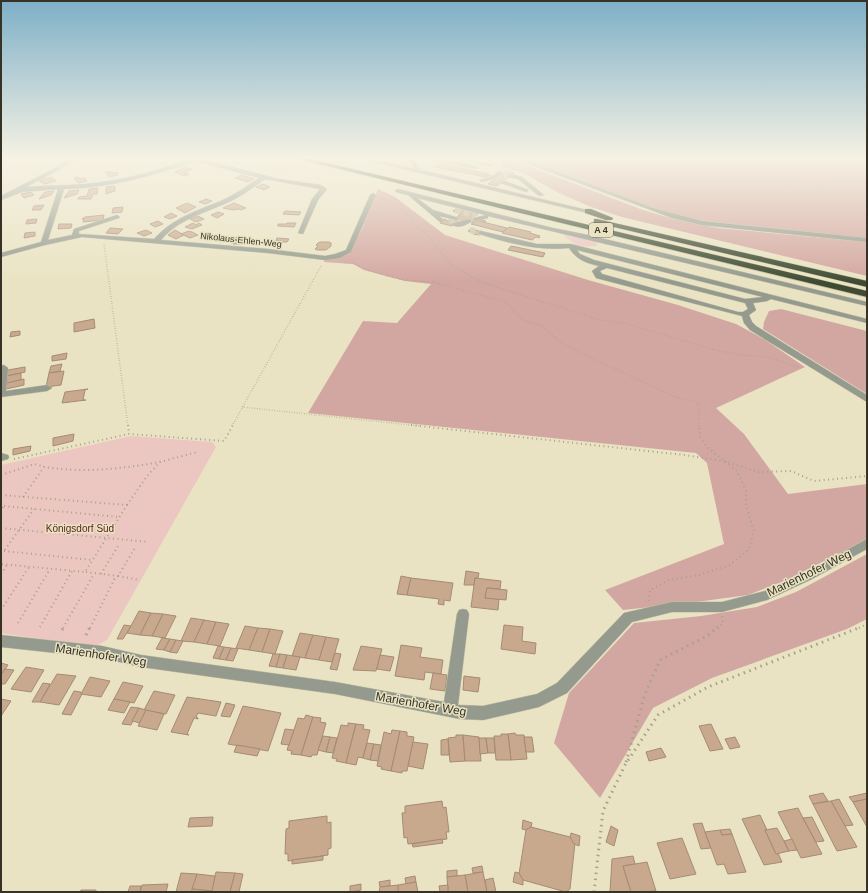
<svg xmlns="http://www.w3.org/2000/svg" width="868" height="893" font-family="Arial,sans-serif">
<style>
.green{fill:#ecc7c2}
.forest{fill:#d3a7a1}
.building{fill:#c8a98d;stroke:#a48b75}
.lines{fill:none;stroke-linecap:round;stroke-linejoin:round}
.minor-tunnel{stroke:#c6c0a4;stroke-width:6;stroke-dasharray:6 3;stroke-linecap:butt}
.minor-casing{stroke:#c6c0a4;stroke-width:1}
.highway-casing{stroke:#c6c0a4;stroke-width:1}
.path-far2{stroke:#a6a188;stroke-width:1.5;stroke-dasharray:0.5 2;stroke-linecap:butt}
.path-far1{stroke:#a6a188;stroke-width:2;stroke-dasharray:1 3.5;stroke-linecap:butt}
.path{stroke:#a6a188;stroke-width:3;stroke-dasharray:1.5 4.5;stroke-linecap:butt}
.minor{fill:#949b8e;fill-rule:evenodd}
.highway{fill:#3e4b32;fill-rule:evenodd}
.labels{text-anchor:middle;stroke-width:3;stroke-linejoin:round;paint-order:stroke}
.shield{fill:#eae3c3;stroke:#6c6855;stroke-width:1}
.shield-label{font-size:9px;font-weight:bold;fill:#363326}
.far-street-label{font-size:9px;fill:#363326;stroke:#eae3c3}
.park-label{font-size:10px;fill:#5c251f;stroke:#eae3c3}
.near-street-label{font-size:12px;fill:#363326;stroke:#eae3c3}
</style>
<rect width="100%" height="100%" fill="#eae3c3"/>
<g class="green">
<path d="M564,235L582,237L610,244L605,245L602,242L596,243L598,246C582,247 576,247 564,235Z"/>
<path d="M131,436L212,442L216,447L107,640L94,647L1,633V465Z"/>
</g>
<g class="forest">
<path d="M505,157L643,210L674,219L718,228L867,242V276L622,217L591,207L559,193L521,172L501,167Z"/>
<path d="M516,157H867V239L697,220L657,210Z"/>
<path d="M378,189L395,197L445,235L588,280L678,305L736,324L764,339L805,367L716,408L744,434L788,494L867,484V539L787,580L748,595L689,603L623,610L605,590L724,544L707,463L696,453L308,413L363,321L397,323L431,284L405,281L386,276L364,270L353,264L324,262L325,258L349,252L362,229Z"/>
<path d="M781,309L867,331V394L763,329L764,322L769,311Z"/>
<path d="M867,554V619L847,629L712,678L653,708L600,798L554,743L569,693L634,623L701,616L757,607L796,592Z"/>
</g>
<g class="building">
<path d="M468,160L487,164L492,165L490,166L466,161Z"/>
<path d="M440,163L465,169L460,172L435,167Z"/>
<path d="M185,167L192,169L184,173L189,174L185,176L175,172Z"/>
<path d="M465,169L489,174L485,177L461,172Z"/>
<path d="M110,171V173L117,172L118,175L109,177L105,172Z"/>
<path d="M505,171L514,173L497,186L488,184L495,179L486,177L488,175L497,177Z"/>
<path d="M241,175L248,177L254,179L248,182L235,178Z"/>
<path d="M51,177L56,181L45,184L39,181Z"/>
<path d="M79,177L78,179L85,178L87,181L78,183L74,178Z"/>
<path d="M263,184L265,185L270,187L264,190L256,187Z"/>
<path d="M115,186V191L106,194V187Z"/>
<path d="M98,188L97,194H93L91,199H78L79,197L87,196L89,189Z"/>
<path d="M79,190L77,194L64,198L69,191Z"/>
<path d="M54,191L51,195L39,199L45,192Z"/>
<path d="M31,192L34,195L24,198L21,194Z"/>
<path d="M206,199L212,201L205,204L199,202Z"/>
<path d="M187,203L196,207L185,213L176,208Z"/>
<path d="M234,203L239,205L246,208L241,210L238,209L234,210L223,208Z"/>
<path d="M44,205L41,210H32L34,206Z"/>
<path d="M123,207L122,212L112,213L113,208Z"/>
<path d="M458,208L479,213L473,218L486,221L482,225L465,220L456,223L452,226L440,223L444,219L448,221L453,217L456,218L461,213L453,211Z"/>
<path d="M285,211L301,212L299,215L283,214Z"/>
<path d="M218,212L224,214L217,218L211,215Z"/>
<path d="M171,213L177,216L170,219L164,217Z"/>
<path d="M104,215L103,220L83,222L84,219H82L85,217Z"/>
<path d="M198,216L204,219L196,222L190,219Z"/>
<path d="M37,219L36,223L26,224L27,220Z"/>
<path d="M158,221L163,224L155,227L150,224Z"/>
<path d="M476,221H479L507,228L503,232L471,224Z"/>
<path d="M193,223L196,225L199,223L202,225L192,229L185,227Z"/>
<path d="M287,223H296L294,227L278,226V224H286Z"/>
<path d="M59,224H72L71,228L58,229Z"/>
<path d="M509,227L531,232L530,233L540,236L539,238L536,237L532,240L502,233Z"/>
<path d="M110,228H112L123,229L118,234L106,233Z"/>
<path d="M471,229L483,232L479,235L473,234L474,233L468,231Z"/>
<path d="M146,230L152,233L144,236L137,233Z"/>
<path d="M175,230L182,234H181L184,235L176,239L168,235Z"/>
<path d="M189,231L192,232L198,235L190,238L181,234Z"/>
<path d="M35,232V236L24,238L25,233Z"/>
<path d="M236,237L246,239L244,242H246L244,244H233L234,243H231Z"/>
<path d="M277,238L289,239L287,242H281V241H276Z"/>
<path d="M320,242H329L331,243V246L326,250H317L315,249L318,246L316,245L318,243Z"/>
<path d="M511,246L545,253L543,257L508,250Z"/>
<path d="M94,319L95,328L74,332V323Z"/>
<path d="M20,331V335L10,337L11,332Z"/>
<path d="M67,353L66,359L52,361V356Z"/>
<path d="M62,364L60,371L49,373L51,366Z"/>
<path d="M25,367V372L7,376L8,370Z"/>
<path d="M64,371L61,385L46,387L49,373Z"/>
<path d="M21,373V380L7,383V376Z"/>
<path d="M24,379V385L6,389L7,383Z"/>
<path d="M88,389L85,390L83,400H86L62,403L65,392Z"/>
<path d="M74,434L73,441L53,446V438Z"/>
<path d="M31,446L30,451L13,455V449Z"/>
<path d="M466,571L479,573L478,578H475L474,585H464Z"/>
<path d="M401,576L411,578L407,595L397,594Z"/>
<path d="M411,578L453,583L450,601L444,600V605L438,604L439,599L407,595Z"/>
<path d="M475,578L501,581L500,589L487,588L485,598L499,599L498,610L471,607Z"/>
<path d="M487,588L507,590L506,600L485,598Z"/>
<path d="M139,611L151,613L140,635L127,633Z"/>
<path d="M151,613L163,614L152,636L140,635Z"/>
<path d="M163,614L176,616L165,638L152,636Z"/>
<path d="M191,618L204,620L194,642L181,641Z"/>
<path d="M204,620L216,622L207,644L194,642Z"/>
<path d="M216,622L229,624L220,646L207,644Z"/>
<path d="M124,625L131,626L123,639H117Z"/>
<path d="M504,625L523,627L522,641L536,643L535,654L501,649Z"/>
<path d="M245,626L258,628L249,650L236,648Z"/>
<path d="M258,628L270,629L262,652L249,650Z"/>
<path d="M270,629L283,631L275,654L262,652Z"/>
<path d="M300,633L313,635L305,658L292,656Z"/>
<path d="M313,635L326,637L319,660L305,658Z"/>
<path d="M326,637L339,639L332,662L319,660Z"/>
<path d="M162,638L170,639L164,650L156,649Z"/>
<path d="M170,639L176,640L170,652L164,650Z"/>
<path d="M176,640L183,641L177,653L170,652Z"/>
<path d="M401,645L422,648L420,657L443,660L441,674L425,672L424,680L395,676Z"/>
<path d="M218,646L224,647L219,659L213,658Z"/>
<path d="M361,646L382,649L376,671L353,670Z"/>
<path d="M224,647L231,648L226,660L219,659Z"/>
<path d="M231,648L238,649L233,661L226,660Z"/>
<path d="M335,653L341,654L337,670L330,669Z"/>
<path d="M273,654H280L276,667L269,666Z"/>
<path d="M280,654L287,655L283,668L276,667Z"/>
<path d="M287,655L300,657L296,670L283,668Z"/>
<path d="M380,655L394,657L390,671L377,669Z"/>
<path d="M1,663L8,665L1,675Z"/>
<path d="M26,667L44,670L31,692L11,689Z"/>
<path d="M5,669L14,670L5,684H1V675Z"/>
<path d="M433,673L447,675L445,691L430,689Z"/>
<path d="M57,674L76,676L59,705L40,702Z"/>
<path d="M464,676L480,678L478,692L463,690Z"/>
<path d="M90,677L110,681L101,697L81,694Z"/>
<path d="M123,682L143,686L134,703L114,699Z"/>
<path d="M43,683L50,684L40,702H32Z"/>
<path d="M74,691L81,692V694H82L71,715L62,714Z"/>
<path d="M154,691L175,695L166,714L144,710Z"/>
<path d="M187,697L221,702L216,716L198,713L196,717L198,718V719L194,718L187,734L189,735L171,732Z"/>
<path d="M1,699L11,701L1,716Z"/>
<path d="M114,699L130,702L124,713L108,710Z"/>
<path d="M226,703L235,705L230,717L221,716Z"/>
<path d="M243,706L281,713L268,751L228,744Z"/>
<path d="M131,707L139,708L131,725L122,724Z"/>
<path d="M139,708L146,710L140,723L132,721Z"/>
<path d="M146,710L164,714L157,730L138,726Z"/>
<path d="M306,715L313,717L301,755L291,754L292,751L287,750L298,718L304,719Z"/>
<path d="M313,717L321,718L320,722L326,723L317,755H312L311,757L301,755Z"/>
<path d="M348,723L356,724L346,763L336,761L337,759L332,758L341,725L348,726Z"/>
<path d="M356,724L364,725L363,729L370,730L363,758L358,757L356,765L346,763Z"/>
<path d="M711,724L723,749L710,751L699,726Z"/>
<path d="M285,729L294,730L289,745L281,744Z"/>
<path d="M392,730L400,731L391,771L381,769L382,767L377,766L384,732L391,734Z"/>
<path d="M400,731L407,732V736L414,737L407,771H402V773L391,771Z"/>
<path d="M515,733L516,735H524L527,759L511,760L508,734Z"/>
<path d="M501,734H508L511,760H496L494,736H501Z"/>
<path d="M456,735H463L465,761L450,762L448,738L456,737Z"/>
<path d="M463,735L479,737L481,761H465Z"/>
<path d="M323,736L330,737L326,752L318,750Z"/>
<path d="M330,737L337,738L333,753L326,752Z"/>
<path d="M524,737H532L534,752H526Z"/>
<path d="M735,737L740,747L730,749L725,739Z"/>
<path d="M479,738H486L488,753L480,754Z"/>
<path d="M486,738H494L495,753H488Z"/>
<path d="M448,739L449,755H441V740Z"/>
<path d="M413,742L428,744L423,769L408,766Z"/>
<path d="M367,743L374,744L370,760L363,758Z"/>
<path d="M374,744L381,745L378,761L370,760Z"/>
<path d="M237,745L260,749L257,756L234,752Z"/>
<path d="M661,748L666,757L649,761L646,752Z"/>
<path d="M823,793L828,801L813,804L809,796Z"/>
<path d="M867,793V799L853,802L849,797Z"/>
<path d="M839,799L853,825L845,826L831,801Z"/>
<path d="M867,799V827L853,802Z"/>
<path d="M442,801L443,808L446,807L449,832H446L447,839L408,844L407,837L404,838L402,813H405V806Z"/>
<path d="M831,801L845,826L857,847L837,851L813,804Z"/>
<path d="M798,808L803,818L822,854L801,858L778,812Z"/>
<path d="M760,815L767,830H765L776,854L778,853L782,862L764,865L742,819Z"/>
<path d="M327,816V823L331,822V848L328,849V855L288,861V854H285L286,829L289,828V821Z"/>
<path d="M213,817L212,826L188,827L190,818Z"/>
<path d="M812,817L824,841L816,842L803,818Z"/>
<path d="M523,820L532,823L531,827L526,830L522,829Z"/>
<path d="M702,823L705,832L711,848L701,849L693,824Z"/>
<path d="M611,826L618,830L614,846L606,842Z"/>
<path d="M531,827L570,837L575,843L570,889L566,892L523,880L519,874L526,830Z"/>
<path d="M777,828L784,841L789,851L776,854L765,830Z"/>
<path d="M730,829L732,834L722,835L720,830Z"/>
<path d="M720,830L722,835L732,834L746,872L728,874L724,864L717,865L705,832Z"/>
<path d="M571,833L580,836L579,846L574,844L570,837Z"/>
<path d="M682,838L696,874L670,879L657,843Z"/>
<path d="M442,839L443,843L413,847L412,844Z"/>
<path d="M792,839L797,850L789,851L784,841Z"/>
<path d="M323,856V860L292,864V860Z"/>
<path d="M633,856L635,864L623,866L631,892H610L612,859Z"/>
<path d="M647,862L656,891L631,892L623,866Z"/>
<path d="M482,866L483,872L473,873L472,868Z"/>
<path d="M457,870V876L447,877V871Z"/>
<path d="M216,872L235,873L230,892H211Z"/>
<path d="M483,872L487,892H468L465,875Z"/>
<path d="M515,872L519,873L523,880V885L513,882Z"/>
<path d="M181,873L197,874L192,892H176Z"/>
<path d="M235,873L243,874L239,892H230Z"/>
<path d="M197,874L215,876L212,891L192,889Z"/>
<path d="M465,875L468,892H448L447,877Z"/>
<path d="M415,876L416,882L406,884L405,878Z"/>
<path d="M493,878L496,892H487L485,880Z"/>
<path d="M390,880V886L380,887L379,882Z"/>
<path d="M416,882L418,892H398V885Z"/>
<path d="M168,884L166,892H140L142,885Z"/>
<path d="M361,884V890L350,892V886Z"/>
<path d="M398,885V892H379L380,887Z"/>
<path d="M448,885V892H440L439,886Z"/>
<path d="M130,886H141L140,892H128Z"/>
<path d="M192,889L212,891L211,892H192Z"/>
<path d="M81,890H96V892H80Z"/>
</g>
<g class="lines">
<g class="minor-tunnel">
<path d="M504,172L513,174"/>
<path d="M494,177L505,180"/>
<path d="M455,210L476,216"/>
<path d="M449,220L461,223"/>
<path d="M470,230L481,233"/>
</g>
<g class="minor-casing">
<g id="minor">
<path d="M72,157H79L59,170L26,187C45,185 65,186 84,184C120,181 155,172 189,159L184,157H194L279,179L321,185L327,189L318,200L303,234L298,233L312,199L320,189L265,179C254,187 243,195 231,201C206,213 180,218 161,240L268,249L325,256L335,254L346,250L370,195L373,193L376,195L351,252L340,258L325,260L268,253L82,237L45,245L1,257V253L41,242L58,189L22,192L1,200V196L55,168ZM195,161L259,178C248,185 237,193 225,199C198,211 175,216 154,239L79,234V231L119,218L120,217L117,215L74,229L72,235L48,240L64,189C109,188 153,176 195,161Z"/>
<path d="M353,157H364L415,169L406,157H412L421,170L426,171L591,211L588,213Z"/>
<path d="M416,157H439L479,167L476,169Z"/>
<path d="M510,157H519L653,208L702,221L867,238V242L702,225L672,218Z"/>
<path d="M499,171L505,174L500,175L497,178L482,182L479,180L493,176Z"/>
<path d="M510,174L522,177L544,195L539,196L518,179L508,177V175Z"/>
<path d="M501,181H505L529,190L526,192L501,183Z"/>
<path d="M398,189L553,228L588,235L867,302V306L488,216V218L476,221L473,219L474,218L486,215L417,198L433,210L459,218L456,220L439,216L445,221L440,222L408,195L396,192L395,191Z"/>
<path d="M469,219L471,220V222C464,226 458,229 451,224Z"/>
<path d="M481,231L537,244H571L867,319V323L771,299L767,301L753,303L756,310L749,315L752,322L756,326L867,395V402L750,330L744,323L742,316L596,278L592,271L599,266C586,263 577,260 569,248C538,251 508,243 479,234V232ZM577,250L763,297L745,299L594,260L580,254ZM607,268L745,303L748,309L743,312H738L602,274L600,271Z"/>
<path d="M4,365L8,368L6,391L47,385L52,388L47,391L1,397V366Z"/>
<path d="M1,453L8,455L9,457L8,459L1,461Z"/>
<path d="M867,539V549L812,579L767,600L722,612H672L632,622L567,693L539,707L483,720L460,719L335,694L141,667L102,658L1,647V635L102,646L141,655L335,682L444,702L457,614L459,610L463,609L467,610L469,614L458,705L483,706L537,694L557,683L624,613L672,602H722L765,591L804,573Z"/>
</g>
</g>
<g class="highway-casing">
<g id="highway">
<path d="M290,157H302L867,291V297Z"/>
<path d="M585,209H591L613,218L612,220H606L585,213Z"/>
<path d="M594,219H597L867,281V287L597,223H594Z"/>
</g>
</g>
<g class="path-far2">
<path d="M629,157L671,165L723,172L828,192L851,159L860,157"/>
<path d="M863,157H867"/>
<path d="M275,171L280,172L287,168"/>
<path d="M381,199H385L411,217V222L429,237L450,264L481,282L600,320L624,323L715,350L740,355L767,357L798,367"/>
<path d="M104,244L128,426"/>
<path d="M345,263H353L365,269L387,276L405,280L432,282L506,302L523,320L542,326L559,341L583,354L673,396L699,403V426"/>
<path d="M242,407L420,426"/>
<path d="M232,426L321,266"/>
</g>
<g class="path-far1">
<path d="M128,425L129,434"/>
<path d="M411,425L684,455L723,461L759,472L791,471L814,481L867,476"/>
<path d="M14,459L129,434L224,441L233,425"/>
<path d="M1,475L35,464L44,467"/>
<path d="M1,495L127,505L85,572L1,564"/>
<path d="M23,497L44,467C84,473 121,469 160,462"/>
<path d="M127,505L147,476L160,462L197,452"/>
<path d="M1,506H4L1,510"/>
<path d="M4,506L119,517"/>
<path d="M1,528L149,542"/>
<path d="M1,551H4L34,509"/>
<path d="M4,551L92,560"/>
<path d="M86,572L118,576L135,548"/>
<path d="M1,574L7,565"/>
<path d="M101,574L118,546"/>
<path d="M118,576L140,580"/>
<path d="M649,601L650,590L669,580L699,575L730,565L749,549L754,531L746,506V491L737,471L707,447L700,437L699,425"/>
<path d="M1,610L29,567"/>
<path d="M18,623L50,569"/>
<path d="M40,627L72,571"/>
<path d="M63,628L94,574"/>
<path d="M90,628L116,576"/>
<path d="M717,628L723,623L722,616"/>
<path d="M859,628L867,624"/>
</g>
<g class="path">
<path d="M62,630L64,627"/>
<path d="M86,635L90,627"/>
<path d="M626,762L645,694L660,660L707,636L718,627"/>
<path d="M594,892L603,811L625,765L658,715L708,687L861,627"/>
</g>
<use href="#minor" class="minor"/>
<use href="#highway" class="highway"/>
</g>
<linearGradient id="sky" x2="0" y2="1"><stop stop-color="#7dafc7"/><stop offset="0.56" stop-color="#f6f2e4"/><stop offset="1" stop-color="#f6f2e4" stop-opacity="0"/></linearGradient>
<rect width="868" height="282" fill="url(#sky)"/>
<g class="labels">
<rect class="shield" x="589" y="223" width="24" height="14" rx="3"/>
<g class="shield-label">
<text x="601" y="233">A 4</text>
</g>
<g class="far-street-label">
<text transform="translate(241 240) rotate(6)" y="3">Nikolaus-Ehlen-Weg</text>
</g>
<g class="park-label">
<text x="80" y="532">Königsdorf Süd</text>
</g>
<g class="near-street-label">
<text transform="translate(809 573) rotate(-26)" y="4">Marienhofer Weg</text>
<text transform="translate(101 655) rotate(9)" y="4">Marienhofer Weg</text>
<text transform="translate(421 704) rotate(10)" y="4">Marienhofer Weg</text>
</g>
</g>
<rect width="868" height="893" fill="none" stroke="#363326" stroke-width="4"/>
</svg>
